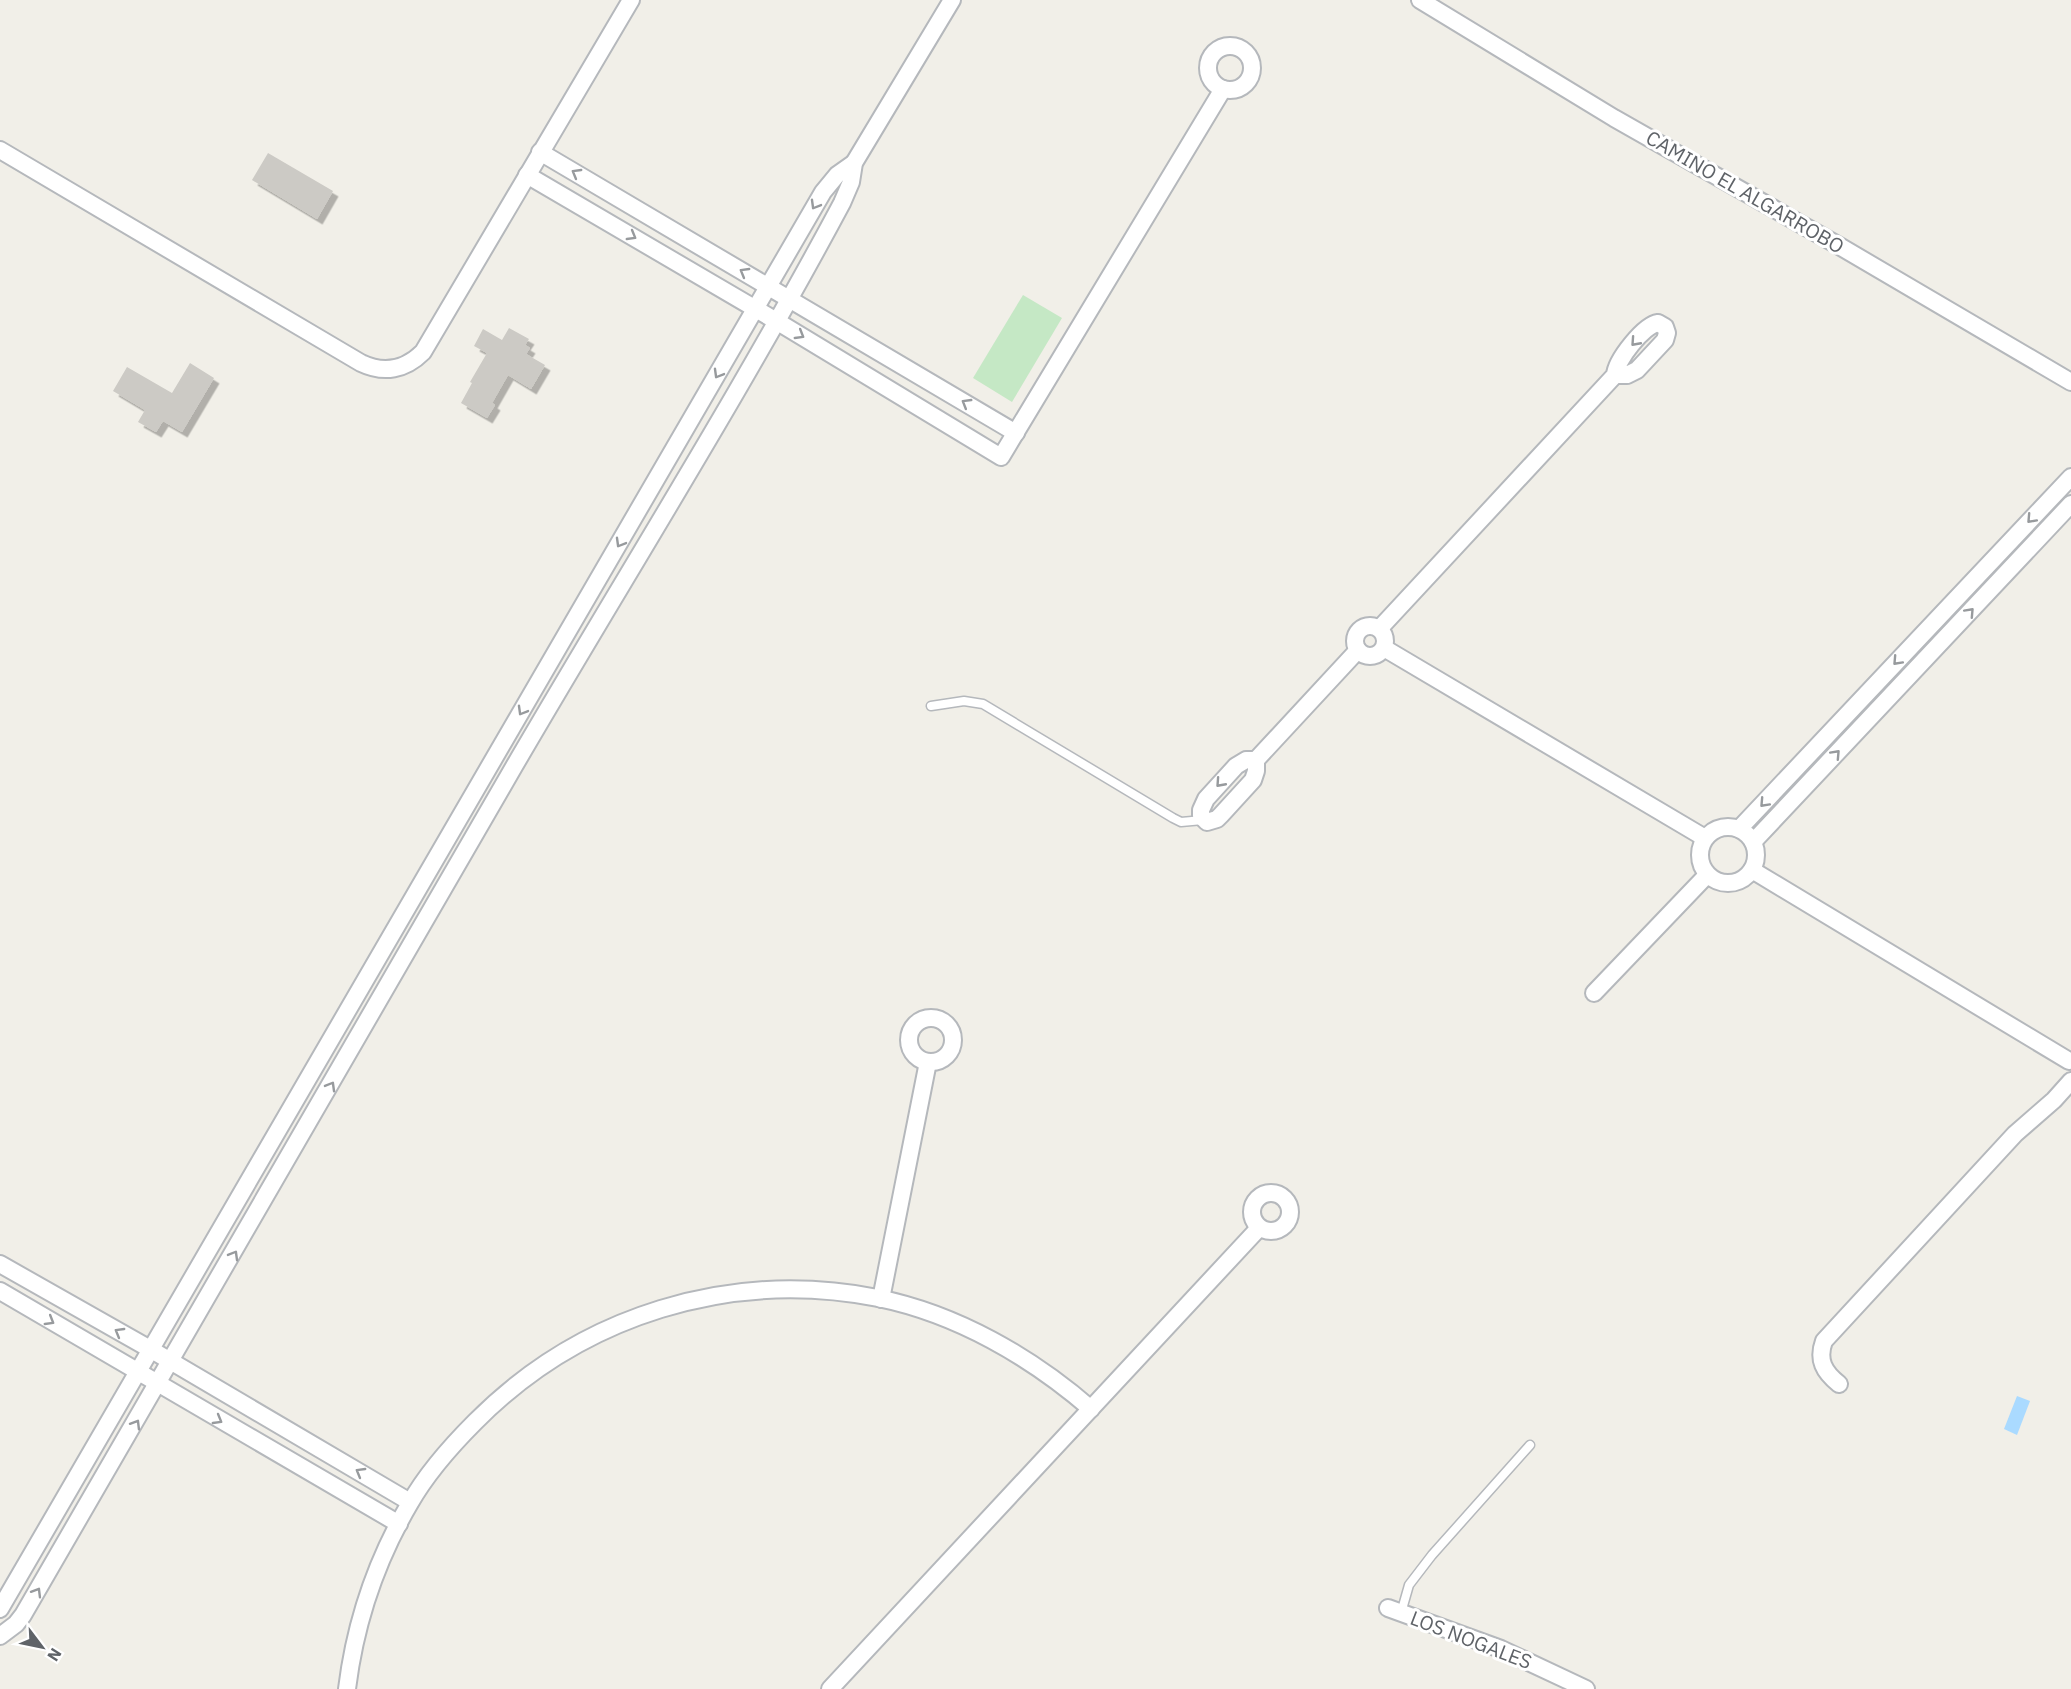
<svg xmlns="http://www.w3.org/2000/svg" width="2071" height="1689" font-family="'IBM Plex Sans',sans-serif">
<style>
.green{fill:#c5e8c5}
.water{fill:#aadaff}
.building{fill:#cccac5;filter:url(#shadow)}
.lines{fill:none;stroke-linecap:round;stroke-linejoin:round}
.service-casing{stroke:#b5b8bc;stroke-width:11}
.minor-casing{stroke:#b5b8bc;stroke-width:20}
.service{stroke:#fff;stroke-width:8}
.minor{stroke:#fff;stroke-width:16}
.oneway{stroke:#979a9d}
.labels{text-anchor:middle;stroke-width:6;stroke-linejoin:round;paint-order:stroke}
.street-label{font-size:20px;fill:#5f6368;stroke:#fff}
</style>
<defs>
<filter id="shadow"><feDropShadow dx="5.5" dy="5.5" stdDeviation="0" flood-color="#0004"/></filter>
</defs>
<rect width="100%" height="100%" fill="#f1efe8"/>
<path class="green" d="M1023,295L1062,318L1012,402L973,378Z"/>
<path class="water" d="M2017,1396L2030,1401L2017,1435L2004,1429Z"/>
<g class="building">
<path d="M268,153L333,191L317,219L252,180Z"/>
<path d="M509,328L529,339L525,345L530,348L526,354L545,365L531,389L508,375L492,403L495,405L487,418L461,403L472,383L470,382L487,353L474,346L483,329L502,340Z"/>
<path d="M190,363L214,378L182,432L163,421L156,432L138,422L145,410L113,391L127,367L172,393Z"/>
</g>
<g class="lines">
<g class="service-casing">
<g id="service">
<path d="M931,706L964,701L983,704L1173,818L1181,822L1203,820"/>
<path d="M1401,1613L1409,1585L1432,1555L1530,1445"/>
</g>
</g>
<g class="minor-casing">
<g id="minor">
<path d="M1420,0L1614,118L1841,247L2071,382"/>
<circle cx="1230" cy="68" r="22"/>
<path d="M0,150L361,363C384,374 405,370 423,352L631,0"/>
<path d="M540,152L1016,433"/>
<path d="M527,175L778,322L1001,457L1223,89"/>
<circle cx="1370" cy="641" r="15"/>
<path d="M1380,628L1615,375C1616,360 1644,325 1658,323L1665,327L1667,333L1665,340L1637,370L1627,375H1615"/>
<path d="M1384,648L1705,838"/>
<path d="M1256,760V771L1253,780L1221,815L1217,819L1207,822L1201,816V810L1206,799L1236,766L1246,760H1256L1358,650"/>
<circle cx="1728" cy="855" r="28"/>
<path d="M1739,829L2071,477"/>
<path d="M1753,842L2071,504"/>
<path d="M1752,870L2069,1061"/>
<path d="M1594,993L1707,875"/>
<circle cx="931" cy="1040" r="22"/>
<circle cx="1271" cy="1212" r="19"/>
<path d="M0,1264L150,1349L410,1502"/>
<path d="M0,1291L399,1524"/>
<path d="M881,1299L928,1062"/>
<path d="M1839,1384C1824,1372 1817,1360 1824,1341L2015,1134L2054,1100L2071,1081"/>
<path d="M1388,1608L1501,1649L1586,1689"/>
<path d="M0,1609L823,192L837,175L854,163"/>
<path d="M0,1636L16,1624L23,1615C188,1335 349,1052 512,770C622,581 739,396 842,203L851,182L854,163L952,0"/>
<path d="M347,1689C355,1624 377,1559 410,1503C427,1473 451,1446 475,1422C581,1315 730,1269 878,1298C957,1314 1031,1357 1091,1409"/>
<path d="M830,1689L1259,1228"/>
</g>
</g>
<use href="#service" class="service"/>
<use href="#minor" class="minor"/>
</g>
<defs><path id="oneway-chevron" d="M-2-3.5L2.5 0L-2 3.5" fill="none" stroke-width="1.6" stroke-linecap="round" stroke-linejoin="round" transform="scale(1.5)"/></defs>
<g class="oneway">
<use href="#oneway-chevron" transform="translate(576 173) rotate(-150)"/>
<use href="#oneway-chevron" transform="translate(815 205) rotate(120)"/>
<use href="#oneway-chevron" transform="translate(632 236) rotate(30)"/>
<use href="#oneway-chevron" transform="translate(744 272) rotate(-150)"/>
<use href="#oneway-chevron" transform="translate(800 335) rotate(31)"/>
<use href="#oneway-chevron" transform="translate(1635 342) rotate(132)"/>
<use href="#oneway-chevron" transform="translate(718 374) rotate(120)"/>
<use href="#oneway-chevron" transform="translate(966 403) rotate(-149)"/>
<use href="#oneway-chevron" transform="translate(2031 519) rotate(133)"/>
<use href="#oneway-chevron" transform="translate(620 543) rotate(120)"/>
<use href="#oneway-chevron" transform="translate(1970 612) rotate(-47)"/>
<use href="#oneway-chevron" transform="translate(1897 661) rotate(133)"/>
<use href="#oneway-chevron" transform="translate(522 711) rotate(120)"/>
<use href="#oneway-chevron" transform="translate(1836 754) rotate(-47)"/>
<use href="#oneway-chevron" transform="translate(1220 783) rotate(132)"/>
<use href="#oneway-chevron" transform="translate(1764 803) rotate(133)"/>
<use href="#oneway-chevron" transform="translate(331 1086) rotate(-60)"/>
<use href="#oneway-chevron" transform="translate(234 1255) rotate(-60)"/>
<use href="#oneway-chevron" transform="translate(50 1321) rotate(31)"/>
<use href="#oneway-chevron" transform="translate(119 1332) rotate(-150)"/>
<use href="#oneway-chevron" transform="translate(218 1420) rotate(30)"/>
<use href="#oneway-chevron" transform="translate(136 1424) rotate(-59)"/>
<use href="#oneway-chevron" transform="translate(360 1472) rotate(-150)"/>
<use href="#oneway-chevron" transform="translate(37 1592) rotate(-59)"/>
</g>
<g class="labels">
<g class="street-label">
<text transform="translate(1745 192) rotate(30)" y="7">CAMINO EL ALGARROBO</text>
<text transform="translate(1471 1640) rotate(21)" y="7">LOS NOGALES</text>
</g>
</g>
<g transform="translate(42 1647) rotate(122)" stroke="#ffffff" stroke-width="4.5" paint-order="stroke">
<path d="M0-4.5L10 22L0 15L-10 22Z" fill="#5f6368"/>
<text y="-9" font-size="16" font-weight="bold" text-anchor="middle" fill="#5f6368">N</text>
</g>
</svg>
